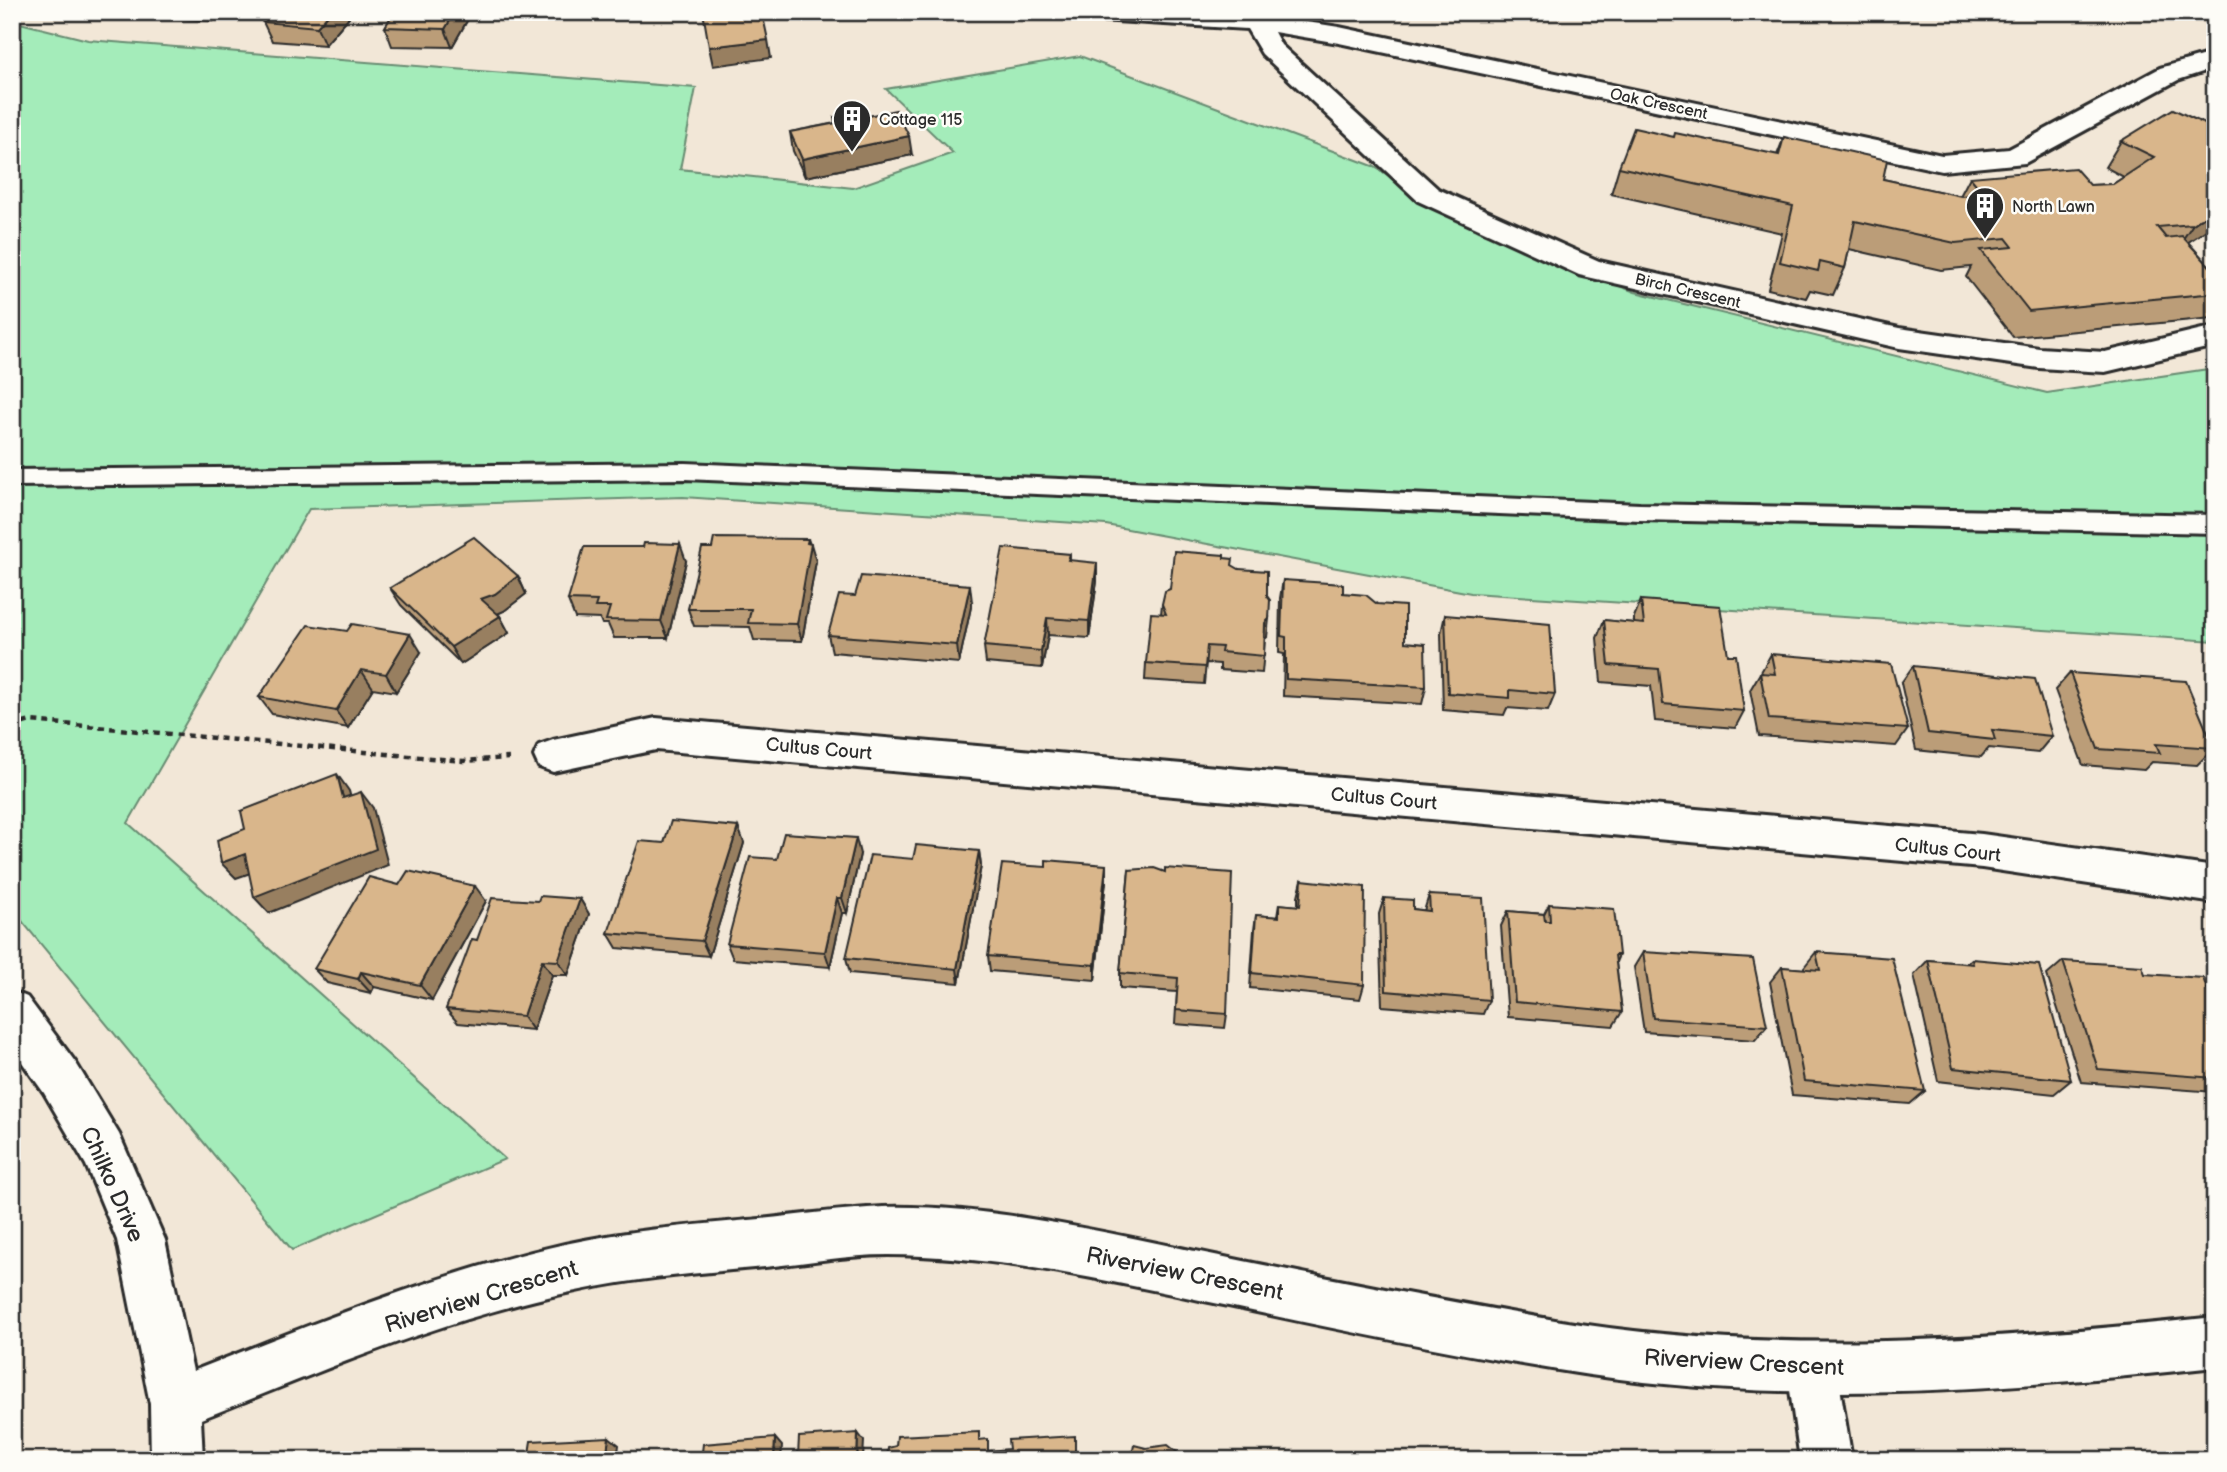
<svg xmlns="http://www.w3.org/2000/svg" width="2227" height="1472" font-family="'Balsamiq Sans',sans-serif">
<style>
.green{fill:#a4ecba;stroke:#688c72;stroke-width:2}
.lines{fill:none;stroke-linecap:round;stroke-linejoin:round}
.service-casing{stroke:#2b2b2b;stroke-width:6}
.minor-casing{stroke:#2b2b2b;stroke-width:6}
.tertiary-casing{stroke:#2b2b2b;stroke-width:6}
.path{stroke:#2b2b2b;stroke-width:4.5;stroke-dasharray:6 5;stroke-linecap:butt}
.service{fill:#fdfcf7;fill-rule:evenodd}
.minor{fill:#fdfcf7;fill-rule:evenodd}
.tertiary{fill:#fdfcf7;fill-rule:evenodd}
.wall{fill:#bb9d78;stroke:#2b2b2b;stroke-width:2}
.shaded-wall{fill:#987f61;stroke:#2b2b2b;stroke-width:2}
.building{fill:#d9b68b;stroke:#2b2b2b;stroke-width:2}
.labels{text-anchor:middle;stroke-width:5;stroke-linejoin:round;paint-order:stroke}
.far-street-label{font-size:16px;fill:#2b2b2b;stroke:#fdfcf7}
.far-poi-label{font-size:16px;fill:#2b2b2b;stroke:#fdfcf7;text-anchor:start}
.street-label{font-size:19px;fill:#2b2b2b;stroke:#fdfcf7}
.near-street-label{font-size:23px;fill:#2b2b2b;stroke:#fdfcf7}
</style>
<rect width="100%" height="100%" fill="#f2e7d7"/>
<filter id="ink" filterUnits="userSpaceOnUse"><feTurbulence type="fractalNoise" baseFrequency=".0143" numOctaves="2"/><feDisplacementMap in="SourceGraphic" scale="14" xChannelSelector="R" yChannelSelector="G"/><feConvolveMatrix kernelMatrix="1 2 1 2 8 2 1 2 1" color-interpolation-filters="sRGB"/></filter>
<g filter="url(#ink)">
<path class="green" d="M12,21L88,40L696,88L680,169L853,188L953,153L886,89L1080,56L1373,166L1478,231L1635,292L2047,393L2215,368V641L1471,593L1106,525L683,497L309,509L128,823L505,1159L292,1250L12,909Z"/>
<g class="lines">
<g class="service-casing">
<path id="service" d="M685,463L1640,504L2215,515V533L1640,520L685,479L12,486V470Z"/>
</g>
<g class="minor-casing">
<g id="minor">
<path d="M1070,12H1217L1255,14L1339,27L1942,155L2009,149L2160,68L2215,52V68L2178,80L2025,163L1942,171L1339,43L1274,32L1281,45L1438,189L1599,261L1899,328L2039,348L2105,352L2215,326V346L2105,372L2039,368L1899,348L1579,275L1418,201L1262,54L1247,29L1082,19L1073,17Z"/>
<path d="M656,718L1982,834L2215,867V903L1982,868L656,750L553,772L539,767L534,756L539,745L553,740Z"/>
<path d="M1812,1344L1830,1351L1837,1369L1852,1460H1800L1787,1369L1794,1351Z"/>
</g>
</g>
<g class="tertiary-casing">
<path id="tertiary" d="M12,991L27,997L76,1063L119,1134L165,1240L193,1371C315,1323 437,1273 565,1244C629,1230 694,1225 760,1219C800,1215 842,1209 883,1207C987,1204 1108,1233 1210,1254C1325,1278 1440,1300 1555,1320C1774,1357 1996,1340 2215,1317V1367C1996,1391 1776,1407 1558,1370C1446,1352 1335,1329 1224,1305C1114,1282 1001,1256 888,1255C848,1255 805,1263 765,1267C700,1273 635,1278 571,1292C444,1318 321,1371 201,1419L203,1460H151L150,1404L117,1240L86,1165L44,1093L12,1048Z"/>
</g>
<path class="path" d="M12,726L31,721L463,761L509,758"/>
<use href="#service" class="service"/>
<use href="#minor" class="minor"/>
<use href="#tertiary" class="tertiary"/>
</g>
<g class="wall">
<path d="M145,12H221L213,21L148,17Z"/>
<path d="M394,12H466L468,19L452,47L392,46L385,27Z"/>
<path d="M349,17L325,45L272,41L263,22Z"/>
<path d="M834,117H863L912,155L805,177L793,151L790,132L835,123Z"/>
<path d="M2215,118V224L2188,242L2215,272V315L2213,318L2013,337L1966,277L1971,267L1941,270L1849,249L1845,268L1833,295L1810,290L1806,298L1768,289L1782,233L1611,194L1619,167L1674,137L1777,155L1784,137L1883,179L1960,196L1970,177L2090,185L2113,184L2124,177L2105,167L2121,141L2205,124Z"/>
<path d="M808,539L816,561L802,641L754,640L750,627L694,626L688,609L712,548Z"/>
<path d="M1070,554V561L1097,581L1089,638L1048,635L1042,668L986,663L984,646Z"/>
<path d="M1224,558L1232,565L1267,637L1265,639L1262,673L1220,670V664L1206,663L1204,684L1145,680L1146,663L1161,614L1162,604Z"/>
<path d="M686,561L668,638H614L608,624H602L600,619L575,618L568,600Z"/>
<path d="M518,576L526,594L504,611L497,614L500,616L509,633L461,664L401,605L390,588Z"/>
<path d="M1283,580L1343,593L1405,642L1426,687L1422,704L1283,696L1284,654L1279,653L1280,598Z"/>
<path d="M1641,600L1728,655L1744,711L1735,728L1655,721L1651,686L1601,682L1597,638L1604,620L1634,623V617Z"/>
<path d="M972,602L959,663L832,652L828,635Z"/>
<path d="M1445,615L1555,694L1548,711L1507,708L1504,715L1443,710L1441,633Z"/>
<path d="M347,631L421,652L396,692L373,688L348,728L272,714L259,697Z"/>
<path d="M1771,654L1908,729L1896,746L1759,736L1750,690L1760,673H1762L1761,672Z"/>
<path d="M1913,666L2052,736L2038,753L1989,748L1981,757L1916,750L1901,683Z"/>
<path d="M2070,673L2214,748L2197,765L2152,762L2144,770L2083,765L2055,690Z"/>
<path d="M738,827L744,843L709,956L617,948L608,933L664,843Z"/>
<path d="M979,851L981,866L959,983L850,973L846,958L913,859Z"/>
<path d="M860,854L847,913H842L830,967L733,959L727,944L777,859Z"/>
<path d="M1106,865V881L1095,980L990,971L988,956L1046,867Z"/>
<path d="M1129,870L1227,1014L1225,1028L1175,1024L1177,992L1120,988V973Z"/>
<path d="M1302,880L1364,985L1360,999L1250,988L1254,930L1256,915L1277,917L1279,904L1298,906V896Z"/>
<path d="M1429,895L1489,1000L1483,1014L1382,1006L1379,914L1384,898L1413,909L1424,911Z"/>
<path d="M580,899L589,914L568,975H552L533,1030L458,1023L446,1009L477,940L538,901Z"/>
<path d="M486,901L432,1000L374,987L371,993L327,983L314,969Z"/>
<path d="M1549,904L1619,955L1616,962L1622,1012L1613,1026L1508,1017L1501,926L1508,911L1544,914Z"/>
<path d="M1643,952L1767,1026L1755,1040L1644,1032L1634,967Z"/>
<path d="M1816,952L1925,1091L1910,1104L1792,1095L1770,982L1782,967L1804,969V967Z"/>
<path d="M1972,959L2071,1080L2054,1094L1938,1081L1914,975L1928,960L1967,963Z"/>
<path d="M2063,961L2145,974L2215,1010V1092L2081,1082L2047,975Z"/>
</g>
<g class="shaded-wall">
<path d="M208,12H221L213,21Z"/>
<path d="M330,12H347L349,17L325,45L317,27Z"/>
<path d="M455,12H466L468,19L452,47L445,29Z"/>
<path d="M768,40L771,58L713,66L709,47Z"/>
<path d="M909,136L912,155L805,177L802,159Z"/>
<path d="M2215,209V224L2175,251L2193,224Z"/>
<path d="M808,539L810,550L811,544L816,561L802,641L797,624Z"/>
<path d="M680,544L686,561L668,638L661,621Z"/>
<path d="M1097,563V581L1089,638V621Z"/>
<path d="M518,576L526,594L504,611L490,617L481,599Z"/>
<path d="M970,585L972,602L959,663L957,645Z"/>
<path d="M500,616L509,633L461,664L451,647Z"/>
<path d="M1047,618L1048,635L1042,668L1041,651Z"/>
<path d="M1269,619L1267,637L1263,640L1265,623Z"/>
<path d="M410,634L421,652L396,692L386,674Z"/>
<path d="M361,670L373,688L348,728L336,711Z"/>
<path d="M337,774L349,791L355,814L343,798Z"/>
<path d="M361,792L373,808L388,865L269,913L254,897Z"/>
<path d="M738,827L744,843L709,956L702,941Z"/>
<path d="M856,838L860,854L847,913L842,898Z"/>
<path d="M979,851L981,866L959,983L957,969Z"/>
<path d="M245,854L259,870L236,878L221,863Z"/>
<path d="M1106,865V881L1095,980V965Z"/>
<path d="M475,886L486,901L432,1000L420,985Z"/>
<path d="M837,898L842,913L830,967L825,952Z"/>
<path d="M580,899L589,914L568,975L558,961Z"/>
<path d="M542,960L552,975L533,1030L523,1016Z"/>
<path d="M361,972L374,987L371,993L358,979Z"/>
<path d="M858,1433L864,1441L863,1460H857Z"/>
<path d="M609,1437L619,1445L617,1460H606Z"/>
<path d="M775,1438L782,1446L781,1460L774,1457Z"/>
</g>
<g class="building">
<path d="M272,12H330L317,27L263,22Z"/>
<path d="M394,12H455L445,29L385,27Z"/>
<path d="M703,12H762L768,40L709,47Z"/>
<path d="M2173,109L2205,124L2215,118V209L2193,224L2157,227L2166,238L2182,236L2215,272V293L2029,311L1981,250L2013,247L2006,238L1955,243L1855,221L1845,268L1820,262L1818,271L1780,262L1793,206L1619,167L1634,128L1674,137L1675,133L1779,155L1784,137L1887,160L1883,179L1961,196L1984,194L1970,177L2075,168L2090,185L2113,184L2154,157L2121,141Z"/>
<path d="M896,110L909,136L802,159L790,132L837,123L834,117L861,111L863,117Z"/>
<path d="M474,537L518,576L495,594L481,599L500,616L451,647L390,588Z"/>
<path d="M714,538L808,539L807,543L811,544L797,624L748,623L751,609H688L702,548H712Z"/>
<path d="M644,543L680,544L661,621L606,620L610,607H595L597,601L568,600L584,547H643Z"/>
<path d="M1003,548L1070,554L1068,560L1097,563L1089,621L1047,618L1041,651L984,646Z"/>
<path d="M1174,551L1224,555V558L1233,559L1232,565L1239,569L1267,571V596L1270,600L1269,619L1265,623L1264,656L1221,652L1222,647L1207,646L1205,667L1146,663L1151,613L1166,614L1162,604L1165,591L1170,589Z"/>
<path d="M861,576L970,585L957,645L828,635L839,595L855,596Z"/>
<path d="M1283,580L1343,584V593L1366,595L1377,604L1405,606V642L1425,644L1426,687L1286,679V637L1281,636Z"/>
<path d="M1641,600L1720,606L1728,655H1736L1744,711L1663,704L1659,669L1609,665L1604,620L1644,624Z"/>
<path d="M1445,615L1550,624L1555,694L1510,690V698L1448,693Z"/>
<path d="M352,624L410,634L386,674L361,670L336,711L259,697L308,625L347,631Z"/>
<path d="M1771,654L1891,664L1908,729L1769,719L1760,673L1775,674Z"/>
<path d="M1913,666L2035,679L2052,736L1992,730L1995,740L1928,733Z"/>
<path d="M2070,673L2186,681L2214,748L2156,744L2160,753L2098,749Z"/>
<path d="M337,774L343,798L361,792L376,849L254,897L245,854L221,863L217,840L245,829L241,811Z"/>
<path d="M671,821L738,827L702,941L608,933L639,841L664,843Z"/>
<path d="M784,833L856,838L842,898H837L825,952L727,944L750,857L777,859Z"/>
<path d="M916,845L979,851L957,969L846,958L870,855L913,859Z"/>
<path d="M1046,860L1106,865L1095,965L988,956L1002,864L1046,867Z"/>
<path d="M1154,868L1165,872V868L1232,873L1227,1014L1176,1010L1178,978L1120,973L1129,870Z"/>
<path d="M408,871L475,886L420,985L361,972L358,979L314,969L369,877L399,885Z"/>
<path d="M1302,880L1365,887L1364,985L1252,973L1256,915L1279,917V904L1300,906Z"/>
<path d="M1429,895L1483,898L1489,1000L1386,991L1384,898L1413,900V909L1430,911Z"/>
<path d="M540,896L580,899L558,961L542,960L523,1016L446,1009L472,939L477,940L492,898L538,901Z"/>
<path d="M1549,904L1614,909L1619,955H1615L1622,1012L1515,1002L1508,911L1544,914L1545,921H1550Z"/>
<path d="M1643,952L1753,959L1767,1026L1653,1018Z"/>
<path d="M1816,952L1892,958L1925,1091L1804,1081L1782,967L1820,970Z"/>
<path d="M1972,959L2039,965L2071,1080L1953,1068L1928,960L1973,964Z"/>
<path d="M2063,961L2142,966L2145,974L2203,978L2215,1010V1078L2098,1069Z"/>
<path d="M979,1432V1440L988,1439V1451L1009,1449L1008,1440L1075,1436V1460H887L888,1448L896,1446L897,1436Z"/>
<path d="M858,1433L857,1460H701L703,1444L775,1438L774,1457L798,1456L799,1437Z"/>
<path d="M609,1437L606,1460H528L531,1441Z"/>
<path d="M1134,1445L1146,1448L1168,1445L1183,1457L1196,1460H1131Z"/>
</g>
</g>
<defs>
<g id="building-pin" transform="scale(2.0125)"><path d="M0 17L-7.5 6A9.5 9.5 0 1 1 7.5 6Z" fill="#2b2b2b" stroke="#fdfcf7"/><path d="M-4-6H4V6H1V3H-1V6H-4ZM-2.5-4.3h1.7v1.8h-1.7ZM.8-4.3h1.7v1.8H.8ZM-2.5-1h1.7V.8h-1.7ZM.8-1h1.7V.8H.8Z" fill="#fff"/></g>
</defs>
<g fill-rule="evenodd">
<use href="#building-pin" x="852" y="119"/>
<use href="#building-pin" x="1985" y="206"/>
</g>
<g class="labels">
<g class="far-street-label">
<text transform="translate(1659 103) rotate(12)" y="6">Oak Crescent</text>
<text transform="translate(1688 290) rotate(13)" y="6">Birch Crescent</text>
</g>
<g class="far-poi-label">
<text x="879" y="125">Cottage 115</text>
<text x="2012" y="212">North Lawn</text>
</g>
<g class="street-label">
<text transform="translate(819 748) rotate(5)" y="7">Cultus Court</text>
<text transform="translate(1384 798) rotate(5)" y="7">Cultus Court</text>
<text transform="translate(1948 849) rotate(6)" y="7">Cultus Court</text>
</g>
<g class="near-street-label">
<text transform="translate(113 1184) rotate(66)" y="8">Chilko Drive</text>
<text transform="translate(1185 1273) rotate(11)" y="8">Riverview Crescent</text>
<text transform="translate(481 1296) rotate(-17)" y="8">Riverview Crescent</text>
<text transform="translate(1744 1362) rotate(3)" y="8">Riverview Crescent</text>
</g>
</g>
<rect width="2227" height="1472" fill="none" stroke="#fdfcf7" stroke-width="42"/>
<rect x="21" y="21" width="2185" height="1430" fill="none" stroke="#2b2b2b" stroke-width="2.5" filter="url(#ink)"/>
</svg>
